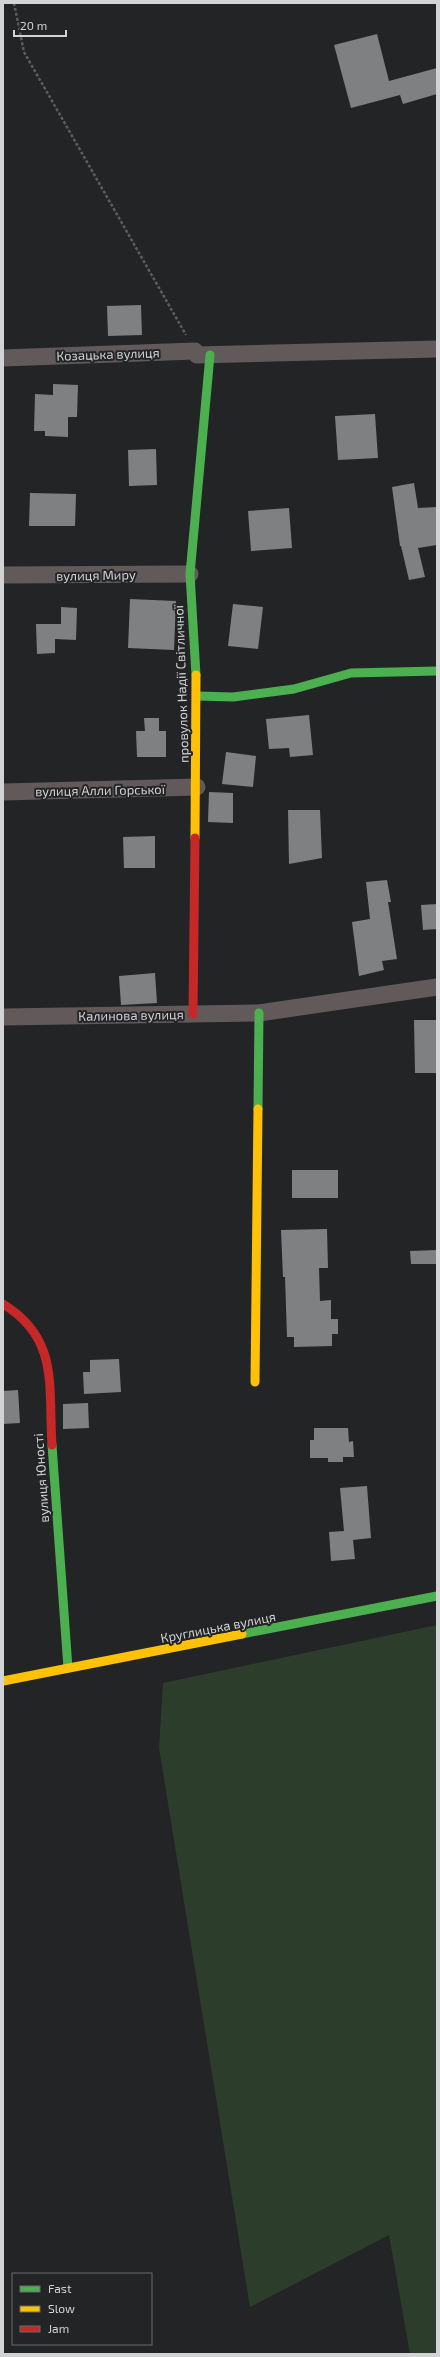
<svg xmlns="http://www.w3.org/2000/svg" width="440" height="2357" font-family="'Exo 2',sans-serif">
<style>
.green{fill:#2d3d2b}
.building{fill:#7f8081}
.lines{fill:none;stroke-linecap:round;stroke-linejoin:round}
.path{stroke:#615b5c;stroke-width:2.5;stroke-dasharray:3 2;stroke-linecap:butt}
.street{stroke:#625a5a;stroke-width:17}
.fast{stroke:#4caf50;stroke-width:9}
.slow{stroke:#ffc107;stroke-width:9}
.jam{stroke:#c62828;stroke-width:9}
.labels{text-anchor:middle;stroke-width:4;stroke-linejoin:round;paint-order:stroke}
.street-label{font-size:13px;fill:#d2d3d5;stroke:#222426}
</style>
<rect width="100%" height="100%" fill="#232425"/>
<path class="green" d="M437,1625V2354H410L389,2235L250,2307L159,1748L163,1683Z"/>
<g class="building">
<path d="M377,34L389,81L437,68V94L403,104L400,95L351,108L334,45Z"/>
<path d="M141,305L142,335L108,336L107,306Z"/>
<path d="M53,384L78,385L77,417H68V437L45,436V431H34L35,394L53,395Z"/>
<path d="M375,414L378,458L338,460L335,416Z"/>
<path d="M156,449L157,485L129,486L128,450Z"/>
<path d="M414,483L418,508L437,507V545L418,548L425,577L409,580L401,546H400L392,487Z"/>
<path d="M30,493L76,494L75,526H29Z"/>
<path d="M289,508L292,548L251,551L248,511Z"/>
<path d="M130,599L176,601L174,650L128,648Z"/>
<path d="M233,604L263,607L258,649L228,646Z"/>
<path d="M61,607L77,608L76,640L55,639V653L37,654L36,624H61Z"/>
<path d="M309,715L313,755L290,757L289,748L269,749L266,719Z"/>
<path d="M144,718H159V731H166V757H137L136,731H145Z"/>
<path d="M226,752L256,756L253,787L222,784Z"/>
<path d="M209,792L233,793V823L208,822Z"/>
<path d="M288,810H320L322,858L289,864Z"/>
<path d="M155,836V868H124L123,837Z"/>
<path d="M387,880L391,902H388L397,959L382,961L384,970L359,976L352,922L370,919L366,882Z"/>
<path d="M437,904V929L423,930L421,905Z"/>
<path d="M155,973L157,1003L121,1005L119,976Z"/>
<path d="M414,1020H437V1073H415Z"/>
<rect x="292" y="1170" width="46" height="28"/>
<path d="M327,1229L328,1268H319L320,1301L331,1300V1319H338V1334H332V1346L294,1347V1337H287L285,1277H283L281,1230Z"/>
<path d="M437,1250V1264H411L410,1251Z"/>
<path d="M119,1359L121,1392L84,1394L83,1372H90V1360Z"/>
<path d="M18,1390L20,1423L3,1424V1391Z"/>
<path d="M88,1403L89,1428L63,1429V1404Z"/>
<path d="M314,1428H348L349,1442L353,1441L354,1457H343V1462H328V1458H310V1440H314Z"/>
<path d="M367,1486L371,1538L353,1540L355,1559L331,1561L329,1532L344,1531L340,1488Z"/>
</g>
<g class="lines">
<path class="path" d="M14,3L24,52L186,335"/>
<g class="street">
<path d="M3,358L195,351L197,355L437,349"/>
<path d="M3,575L190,574"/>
<path d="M3,792L197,787"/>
<path d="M3,1017L259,1013L437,987"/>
</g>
<g class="fast">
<path d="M196,675L190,574L210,355"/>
<path d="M197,696L233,697L294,689L351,673L437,671"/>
<path d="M258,1109L259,1013"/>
<path d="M52,1445L68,1668"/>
<path d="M242,1634L437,1596"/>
</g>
<g class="slow">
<path d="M195,838L196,675"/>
<path d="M255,1382L258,1109"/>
<path d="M3,1681L242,1634"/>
</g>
<g class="jam">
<path d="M193,1014L195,838"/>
<path d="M3,1304C60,1339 48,1387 52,1445"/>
</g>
</g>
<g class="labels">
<g class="street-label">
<text transform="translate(108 354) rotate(-2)" y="5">Козацька вулиця</text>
<text transform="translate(96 575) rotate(-1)" y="5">вулиця Миру</text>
<text transform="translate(181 684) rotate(-92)" y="5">провулок Надії Світличної</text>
<text transform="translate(100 790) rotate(-1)" y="5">вулиця Алли Горської</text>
<text transform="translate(131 1015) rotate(-1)" y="5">Калинова вулиця</text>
<text transform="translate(41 1478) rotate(-94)" y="5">вулиця Юності</text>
<text transform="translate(218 1627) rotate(-11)" y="5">Круглицька вулиця</text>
</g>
</g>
<rect width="440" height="2357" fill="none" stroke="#d2d3d5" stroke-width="8"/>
<rect x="12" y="2273" width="140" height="72" fill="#222426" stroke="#686a6c"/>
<rect x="20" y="2286" width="20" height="6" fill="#4caf50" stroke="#686a6c"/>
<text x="48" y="2293" font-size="12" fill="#d2d3d5">Fast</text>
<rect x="20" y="2306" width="20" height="6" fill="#ffc107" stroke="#686a6c"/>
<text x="48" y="2313" font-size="12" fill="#d2d3d5">Slow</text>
<rect x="20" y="2326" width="20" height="6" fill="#c62828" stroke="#686a6c"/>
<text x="48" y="2333" font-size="12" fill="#d2d3d5">Jam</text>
<path d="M14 30v6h52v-6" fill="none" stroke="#d2d3d5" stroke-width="2"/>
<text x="20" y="30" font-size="12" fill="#d2d3d5" stroke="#222426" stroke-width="3" paint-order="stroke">20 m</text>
</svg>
